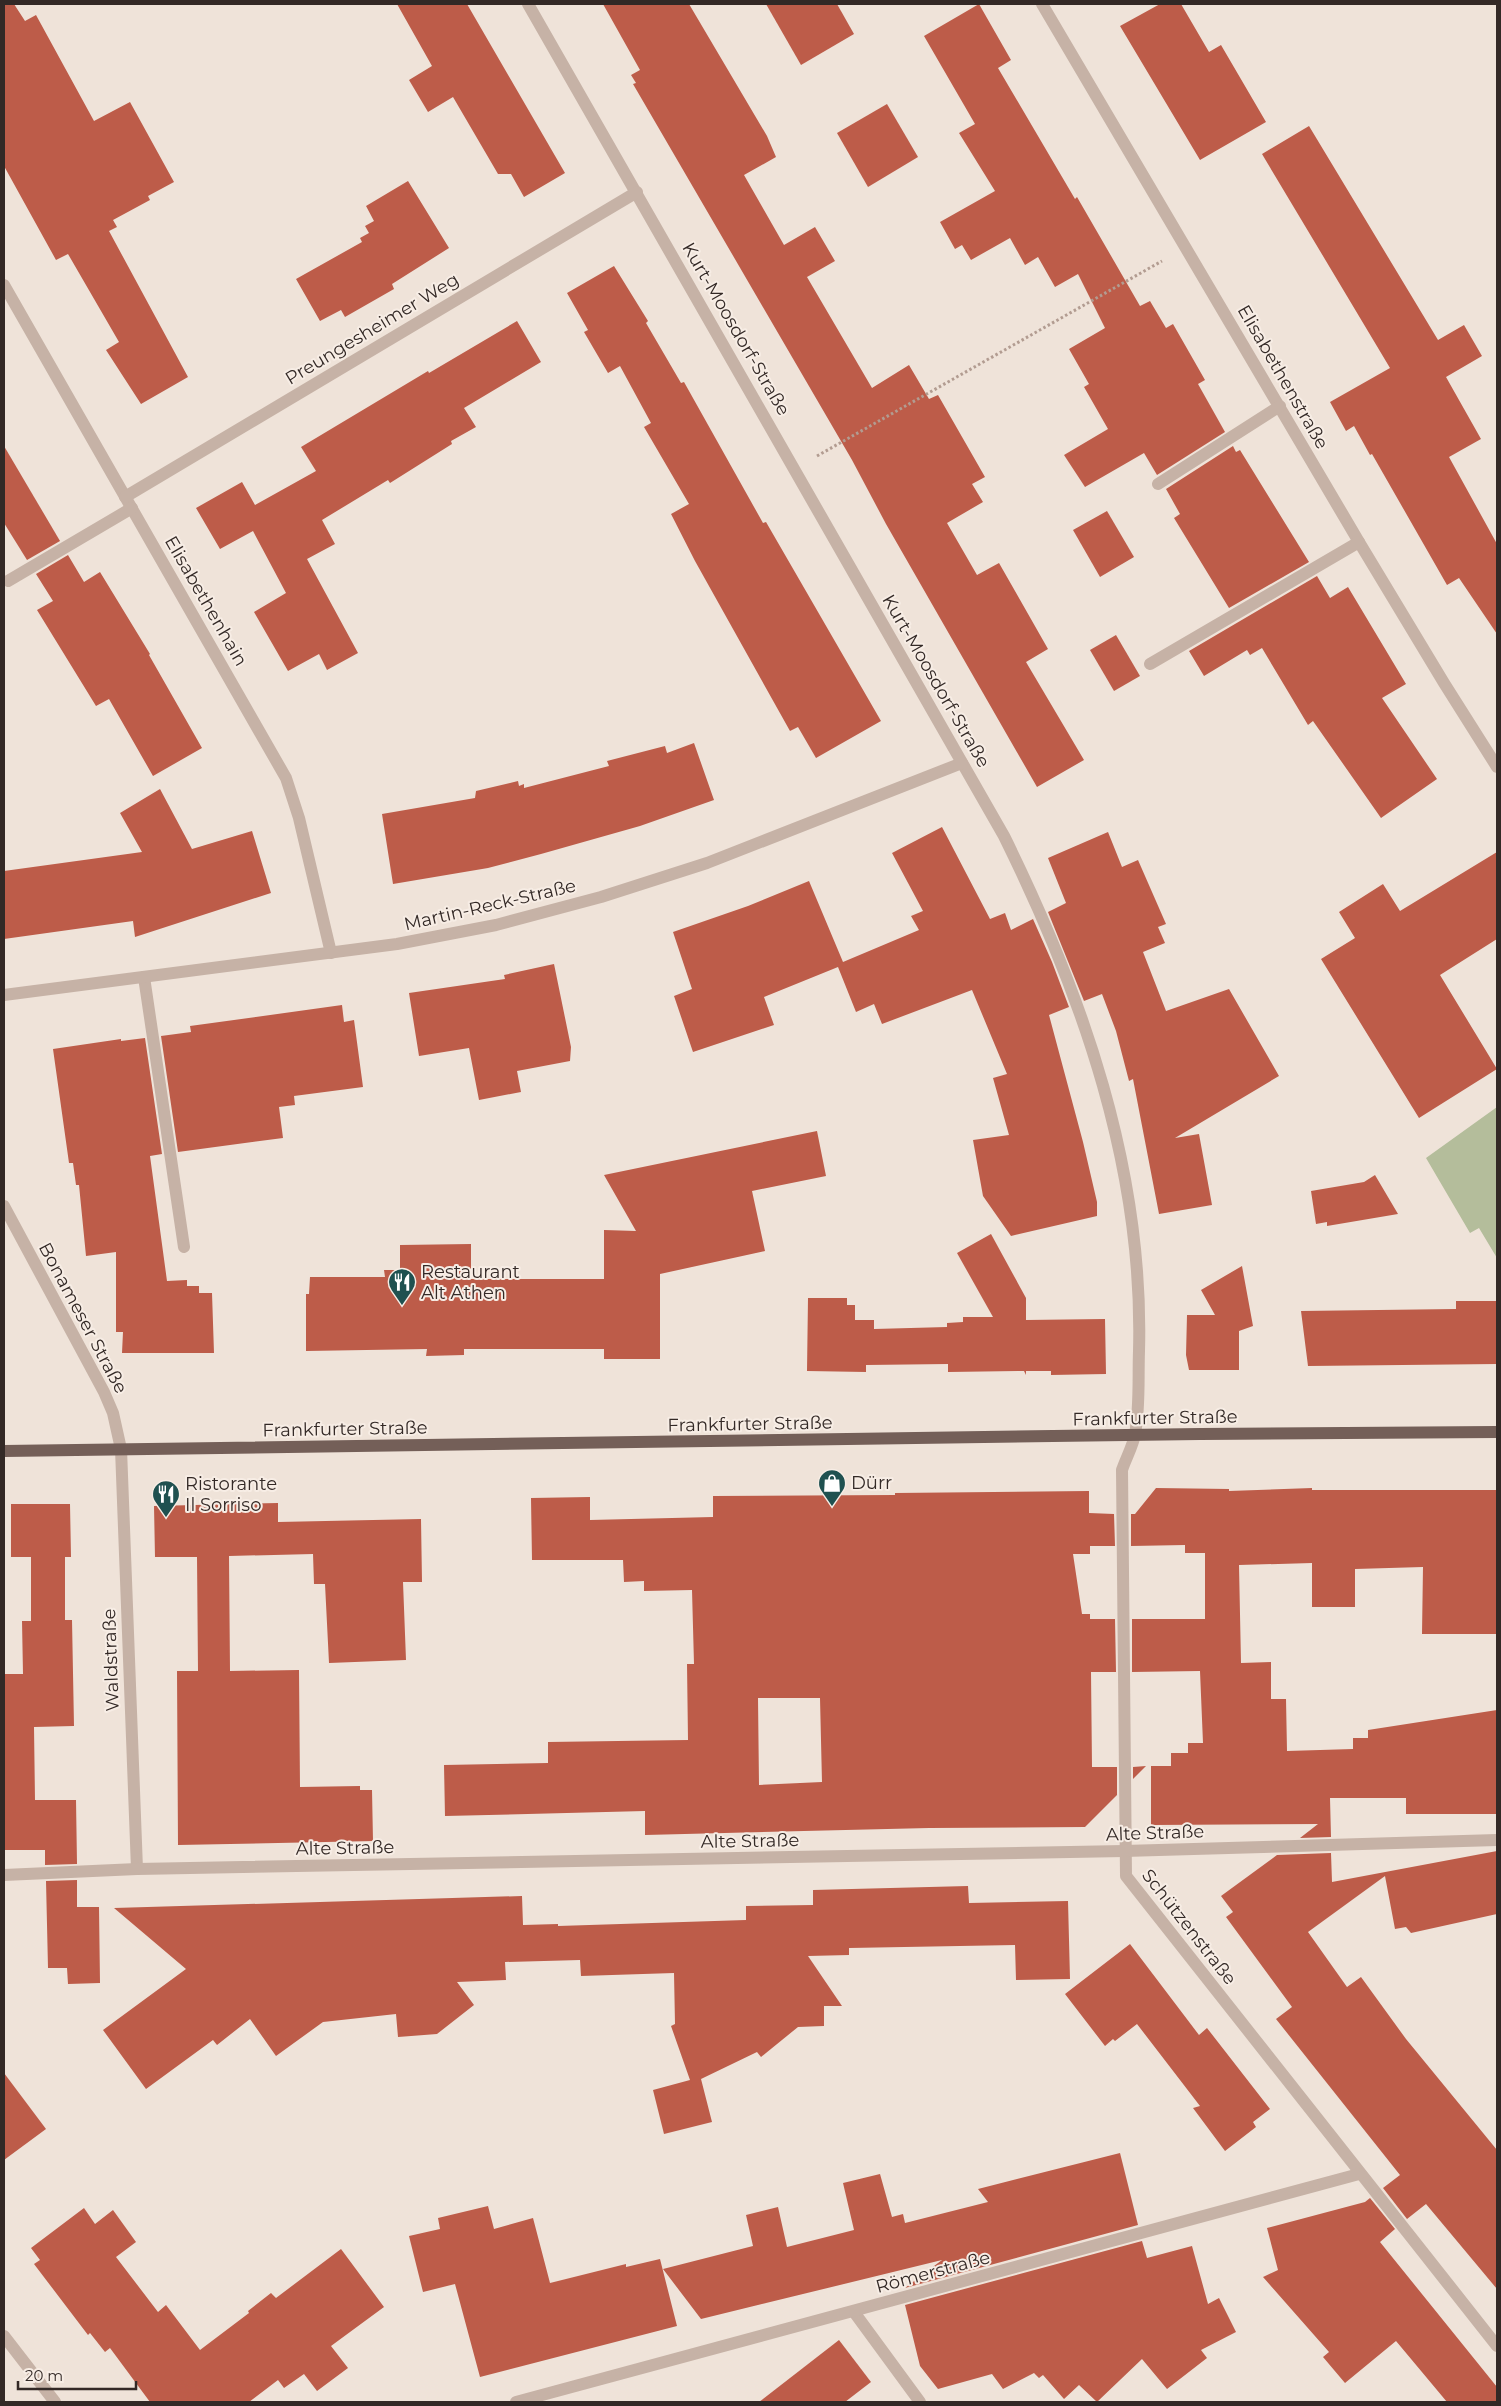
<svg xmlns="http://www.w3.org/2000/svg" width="1501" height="2406" font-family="Montserrat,sans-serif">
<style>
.green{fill:#b4bd9b}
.building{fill:#bd5c49;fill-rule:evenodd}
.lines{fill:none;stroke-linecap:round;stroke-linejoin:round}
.path{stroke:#b29c91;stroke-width:3;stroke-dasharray:2.5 2.5;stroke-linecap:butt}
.minor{stroke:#c6b2a6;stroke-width:12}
.major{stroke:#745f58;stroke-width:12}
.labels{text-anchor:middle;stroke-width:4;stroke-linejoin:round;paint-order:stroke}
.street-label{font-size:18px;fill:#332926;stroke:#f7ede5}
.poi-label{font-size:18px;fill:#332926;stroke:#f7ede5;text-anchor:start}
</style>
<rect width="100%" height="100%" fill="#efe3d9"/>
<path class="green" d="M1497,1107V1258L1479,1228L1470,1233L1426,1158Z"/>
<g class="building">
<path d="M4,4H14L25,21L36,15L94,121L130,102L174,182L148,196L150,200L113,220L117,227L109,231L188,377L141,404L106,350L119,342L68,254L56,260L4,166Z"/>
<path d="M397,4H467L565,173L524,197L511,174H498L453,97L428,112L409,80L432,66Z"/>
<path d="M603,4H689L767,136L776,157L744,175L784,245L815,227L835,261L807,277L872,388L909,365L929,399L938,395L985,477L972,484L983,502L947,523L977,575L999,563L1048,649L1026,662L1084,760L1037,787L886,524L852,460L633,84L636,83L631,75L640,70Z"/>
<path d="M766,4H837L854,34L801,65Z"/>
<path d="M979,4L1011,60L998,68L1075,199L1077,197L1140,306L1150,301L1166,328L1173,324L1205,380L1198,384L1225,432L1157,475L1144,453L1085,487L1064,455L1108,429L1084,387L1089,384L1069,349L1105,328L1078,274L1055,287L1038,257L1025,265L1010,238L971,260L962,245L955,249L940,222L995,191L959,133L975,124L924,36Z"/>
<path d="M1160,4H1181L1209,52L1221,45L1266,122L1200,160L1120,26Z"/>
<path d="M887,104L918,157L868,187L837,133Z"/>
<path d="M1309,126L1438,340L1464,325L1482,356L1446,377L1481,439L1449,457L1497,544V634L1459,578L1447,585L1372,454L1370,455L1354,426L1346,431L1330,402L1390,368L1262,154Z"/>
<path d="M408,181L449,248L392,284L394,289L345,317L341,310L320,321L296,279L362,242L360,238L369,233L365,226L374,221L366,206Z"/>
<path d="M614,266L648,321L646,323L681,383L684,382L763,523L766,522L881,721L816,758L798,727L790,731L695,561L671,514L689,504L644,427L651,423L620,366L608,373L584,332L588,330L567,293Z"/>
<path d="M517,321L541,362L464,408L476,427L451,441L452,444L390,483L388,480L322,520L335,544L307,559L358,653L327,670L319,654L288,671L254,612L286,593L253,531L220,549L196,508L242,482L255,505L316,471L301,447L428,371L429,373Z"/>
<path d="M4,446L60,541L27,560L4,523Z"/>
<path d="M1233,446L1236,452L1240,450L1309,562L1229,608L1174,518L1180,514L1166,489Z"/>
<path d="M1107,511L1134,557L1100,577L1073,530Z"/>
<path d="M68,555L84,582L100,572L150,654L149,655L202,748L153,776L109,699L96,706L37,610L53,601L36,574Z"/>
<path d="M1317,576L1330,598L1348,587L1406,684L1382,698L1437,779L1381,818L1313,721L1308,725L1262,648L1250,655L1247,650L1204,676L1189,651Z"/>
<path d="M1116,635L1140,676L1114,691L1090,650Z"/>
<path d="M694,743L714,800L640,826L541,854L488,868L393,884L382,814L475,798L476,791L518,781L519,786L524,784V788L609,766L607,761L665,746L667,753Z"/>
<path d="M160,789L192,849L252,831L271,893L135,937L133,921L4,939V871L142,852L120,813Z"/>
<path d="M942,827L990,919L1005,913L1011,930L1033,919L1052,962L1069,1007L1049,1015L1083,1142L1097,1202V1216L1011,1236L983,1196L973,1140L1009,1135L993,1078L1007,1074L972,990L882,1024L874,1004L856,1012L838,967L764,997L774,1025L693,1052L674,996L692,989L673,932L748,906L809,881L843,962L919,930L911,916L923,911L892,853Z"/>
<path d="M1108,832L1122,867L1138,860L1166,924L1158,927L1165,943L1143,952L1166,1011L1229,989L1279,1076L1175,1138L1199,1134L1212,1205L1159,1214L1133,1079L1129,1081L1116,1031L1102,994L1084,1001L1048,912L1066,903L1048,858Z"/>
<path d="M1497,852V939L1440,975L1497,1069L1419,1118L1321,959L1355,938L1339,912L1383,884L1400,911Z"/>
<path d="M554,964L571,1047L570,1061L517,1071L521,1092L479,1100L469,1048L419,1056L409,993L505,979L504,975Z"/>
<path d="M342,1005L344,1022L354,1020L363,1087L294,1096L295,1105L279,1107L283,1138L178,1152L161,1036L191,1032L190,1026Z"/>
<path d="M145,1038L162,1154L150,1156L167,1281L187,1280V1286H199V1293H212L214,1353H122L123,1332H116V1252L86,1256L79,1185H76L73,1163H69L53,1049L121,1039V1041Z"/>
<path d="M817,1131L826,1176L752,1191L765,1251L660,1274V1359H604V1349H464V1355L426,1356L427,1349L306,1351V1294H309L310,1277H385L384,1270H400V1245L471,1244V1279H604V1230L636,1231L604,1175Z"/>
<path d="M1375,1175L1398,1214L1327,1226V1222L1316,1224L1311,1191L1364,1182Z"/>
<path d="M991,1234L1026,1298V1320L1105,1319L1106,1374L1051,1375V1371H1026V1375L1024,1371L948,1372V1364L866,1365V1372L807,1371L808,1298H847V1305H855V1320H874V1329L947,1327V1323L963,1322V1317H993L957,1253Z"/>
<path d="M1242,1266L1253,1326L1239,1331V1370H1189L1186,1355L1187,1315H1215L1201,1290Z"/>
<path d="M1456,1301H1497V1364L1308,1366L1301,1311L1456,1309Z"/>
<path d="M1156,1488L1229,1489V1491L1312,1488V1490H1497V1634H1422L1423,1567L1355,1569V1607H1312V1563L1239,1565L1241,1663L1271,1662V1699H1286L1287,1751L1353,1749V1738H1368V1730L1497,1710V1814H1406V1798H1330L1331,1837L1300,1838L1318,1824L1151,1825V1766H1171V1753H1188V1743H1203L1200,1671L1132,1672V1619H1205V1553H1185V1545L1131,1546V1514H1135Z"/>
<path d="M1089,1491V1513L1114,1514L1115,1546H1090V1554H1073L1082,1614H1090V1619H1115L1116,1672H1091L1092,1767H1117V1795L1085,1827L929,1828L645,1835V1811L445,1816L444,1765L548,1763V1742L688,1740L687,1664H694L692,1590L644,1591V1581L624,1582L623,1560H532L531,1498L590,1497V1520L713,1517V1496L895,1495V1493ZM758,1698H820L822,1782L759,1785Z"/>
<path d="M278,1503V1522L421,1519L422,1582H403L406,1660L329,1663L325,1584H314L313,1554L229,1556L230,1671L299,1670L300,1787L360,1786V1790H372L373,1841L178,1845L177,1671H198L197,1557H155L154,1506Z"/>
<path d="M11,1504H70L71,1557H65V1620H72L74,1726L34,1727L35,1800H76L77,1864L45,1865V1850H4V1674H23L22,1621H31V1557H11Z"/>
<path d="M1146,1766L1133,1779V1767Z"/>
<path d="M1497,1851V1914L1411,1933L1406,1927L1395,1929L1385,1876L1308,1932L1347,1987L1361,1977L1406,2039L1497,2150V2289L1426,2204L1407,2219L1383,2188L1400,2175L1276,2019L1292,2007L1226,1917L1233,1912L1221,1896L1277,1855L1331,1853L1332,1882Z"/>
<path d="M77,1880V1907H99L100,1983L68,1984L67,1968H48L46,1881Z"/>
<path d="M968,1886L969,1903L1068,1901L1070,1979L1016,1980L1015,1945L849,1948V1955L808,1956L842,2006H824V2026L798,2027L761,2057L757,2052L701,2079L712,2122L664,2134L653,2090L690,2080L671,2026L675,2024L674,1973L581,1976L580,1960L505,1962L506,1980L457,1982L474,2005L437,2034L398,2037L396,2014L323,2022L276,2056L250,2019L217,2045L213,2040L146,2089L103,2030L186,1969L114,1908L522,1896L523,1925L558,1924V1926L746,1920V1906L813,1905V1890Z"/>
<path d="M1130,1944L1199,2035L1207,2028L1270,2109L1253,2122L1256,2127L1225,2151L1193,2108L1200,2106L1137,2024L1115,2041L1113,2039L1105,2046L1065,1994Z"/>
<path d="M4,2073L46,2129L4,2160Z"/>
<path d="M1120,2153L1138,2225L905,2288L942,2260L701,2319L663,2269L753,2246L746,2215L778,2207L787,2247L854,2230L843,2183L880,2174L892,2217L903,2214L905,2223L988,2202L978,2189Z"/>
<path d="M1370,2198L1395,2229L1380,2242L1497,2387V2402H1447L1396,2341L1345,2383L1323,2357L1329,2352L1263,2277L1278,2270L1267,2228L1365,2202Z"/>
<path d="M488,2206L494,2229L533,2218L550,2283L626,2264V2267L660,2259L677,2326L480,2377L455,2284L423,2292L409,2236L440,2229L438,2218Z"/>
<path d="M84,2208L95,2224L113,2210L136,2242L116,2257L158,2312L166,2305L200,2350L249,2313L248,2311L271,2293L276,2298L341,2249L384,2307L331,2346L348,2368L317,2391L304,2374L284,2388L278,2380L249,2402H150L110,2348L105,2352L90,2333L88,2335L34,2264L40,2260L31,2248Z"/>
<path d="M1142,2241L1147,2258L1192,2246L1208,2304L1219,2298L1236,2332L1201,2350L1207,2358L1167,2389L1142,2359L1097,2402L1079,2385L1064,2399L1043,2375L1039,2378L1034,2373L1003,2389L992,2374L938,2389L920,2366L905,2305Z"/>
<path d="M839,2340L871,2382L845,2402H759Z"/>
</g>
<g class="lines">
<path class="path" d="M817,456L1162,261"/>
<g class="minor">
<path d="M528,4L1004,836C1083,996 1144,1170 1139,1351C1138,1378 1140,1407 1135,1434C1133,1446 1126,1458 1122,1470L1126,1876L1497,2346"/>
<path d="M1042,4L1359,542L1444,683L1497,767"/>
<path d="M4,285L286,778L299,818L331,953"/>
<path d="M1158,484L1280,406"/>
<path d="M125,497L637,192"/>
<path d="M8,581L132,508"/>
<path d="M1150,664L1359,542"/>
<path d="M144,977L184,1247"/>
<path d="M4,995L397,944L496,925L601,897L707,863L962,763"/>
<path d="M4,1206L104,1392L113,1413L121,1449L137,1869"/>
<path d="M4,1875L137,1869L1124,1851L1497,1840"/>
<path d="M854,2312L920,2402"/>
<path d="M4,2336L55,2402"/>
<path d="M516,2402L1359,2174"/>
</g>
<path class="major" d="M4,1451L1200,1434L1497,1432"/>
</g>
<defs>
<g id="restaurant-pin" transform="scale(1.4375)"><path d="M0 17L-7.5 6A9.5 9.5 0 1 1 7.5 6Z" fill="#1f5150" stroke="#f7ede5"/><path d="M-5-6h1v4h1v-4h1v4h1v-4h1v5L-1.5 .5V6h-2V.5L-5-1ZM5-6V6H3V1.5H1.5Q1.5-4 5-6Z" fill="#fff"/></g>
<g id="shop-pin" transform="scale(1.4375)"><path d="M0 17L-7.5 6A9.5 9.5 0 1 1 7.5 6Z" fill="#1f5150" stroke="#f7ede5"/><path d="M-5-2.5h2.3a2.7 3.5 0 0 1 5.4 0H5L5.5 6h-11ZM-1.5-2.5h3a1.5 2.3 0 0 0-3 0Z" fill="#fff"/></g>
</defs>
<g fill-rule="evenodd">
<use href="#restaurant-pin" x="402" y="1282"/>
<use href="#shop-pin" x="832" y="1483"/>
<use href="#restaurant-pin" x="166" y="1494"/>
</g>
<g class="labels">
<g class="street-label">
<text transform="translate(372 329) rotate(-31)" y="6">Preungesheimer Weg</text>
<text transform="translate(736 329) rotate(60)" y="6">Kurt-Moosdorf-Straße</text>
<text transform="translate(1283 377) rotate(60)" y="6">Elisabethenstraße</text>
<text transform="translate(206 601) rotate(60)" y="6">Elisabethenhain</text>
<text transform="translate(936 681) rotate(60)" y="6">Kurt-Moosdorf-Straße</text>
<text transform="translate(490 905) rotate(-13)" y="6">Martin-Reck-Straße</text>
<text transform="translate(83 1318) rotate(62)" y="6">Bonameser Straße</text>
<text transform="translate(1155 1418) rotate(-1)" y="6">Frankfurter Straße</text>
<text transform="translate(750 1424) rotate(-1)" y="6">Frankfurter Straße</text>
<text transform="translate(345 1429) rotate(-1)" y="6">Frankfurter Straße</text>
<text transform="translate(111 1660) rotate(-92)" y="6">Waldstraße</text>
<text transform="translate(1155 1833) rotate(-2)" y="6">Alte Straße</text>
<text transform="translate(750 1841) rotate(-1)" y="6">Alte Straße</text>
<text transform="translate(345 1848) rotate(-1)" y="6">Alte Straße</text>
<text transform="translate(1189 1927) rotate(52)" y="6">Schützenstraße</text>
<text transform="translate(933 2272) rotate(-15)" y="6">Römerstraße</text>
</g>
<g class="poi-label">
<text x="421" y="1278">Restaurant<tspan x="421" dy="21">Alt Athen</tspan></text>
<text x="851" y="1489">Dürr</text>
<text x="185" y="1490">Ristorante<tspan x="185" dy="21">Il Sorriso</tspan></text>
</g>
</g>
<rect width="1501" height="2406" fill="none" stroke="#332926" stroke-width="10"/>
<path d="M18 2381v8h118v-8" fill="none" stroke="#332926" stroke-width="2.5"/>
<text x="25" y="2381" font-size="15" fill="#332926" stroke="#f7ede5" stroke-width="4" paint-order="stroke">20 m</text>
</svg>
